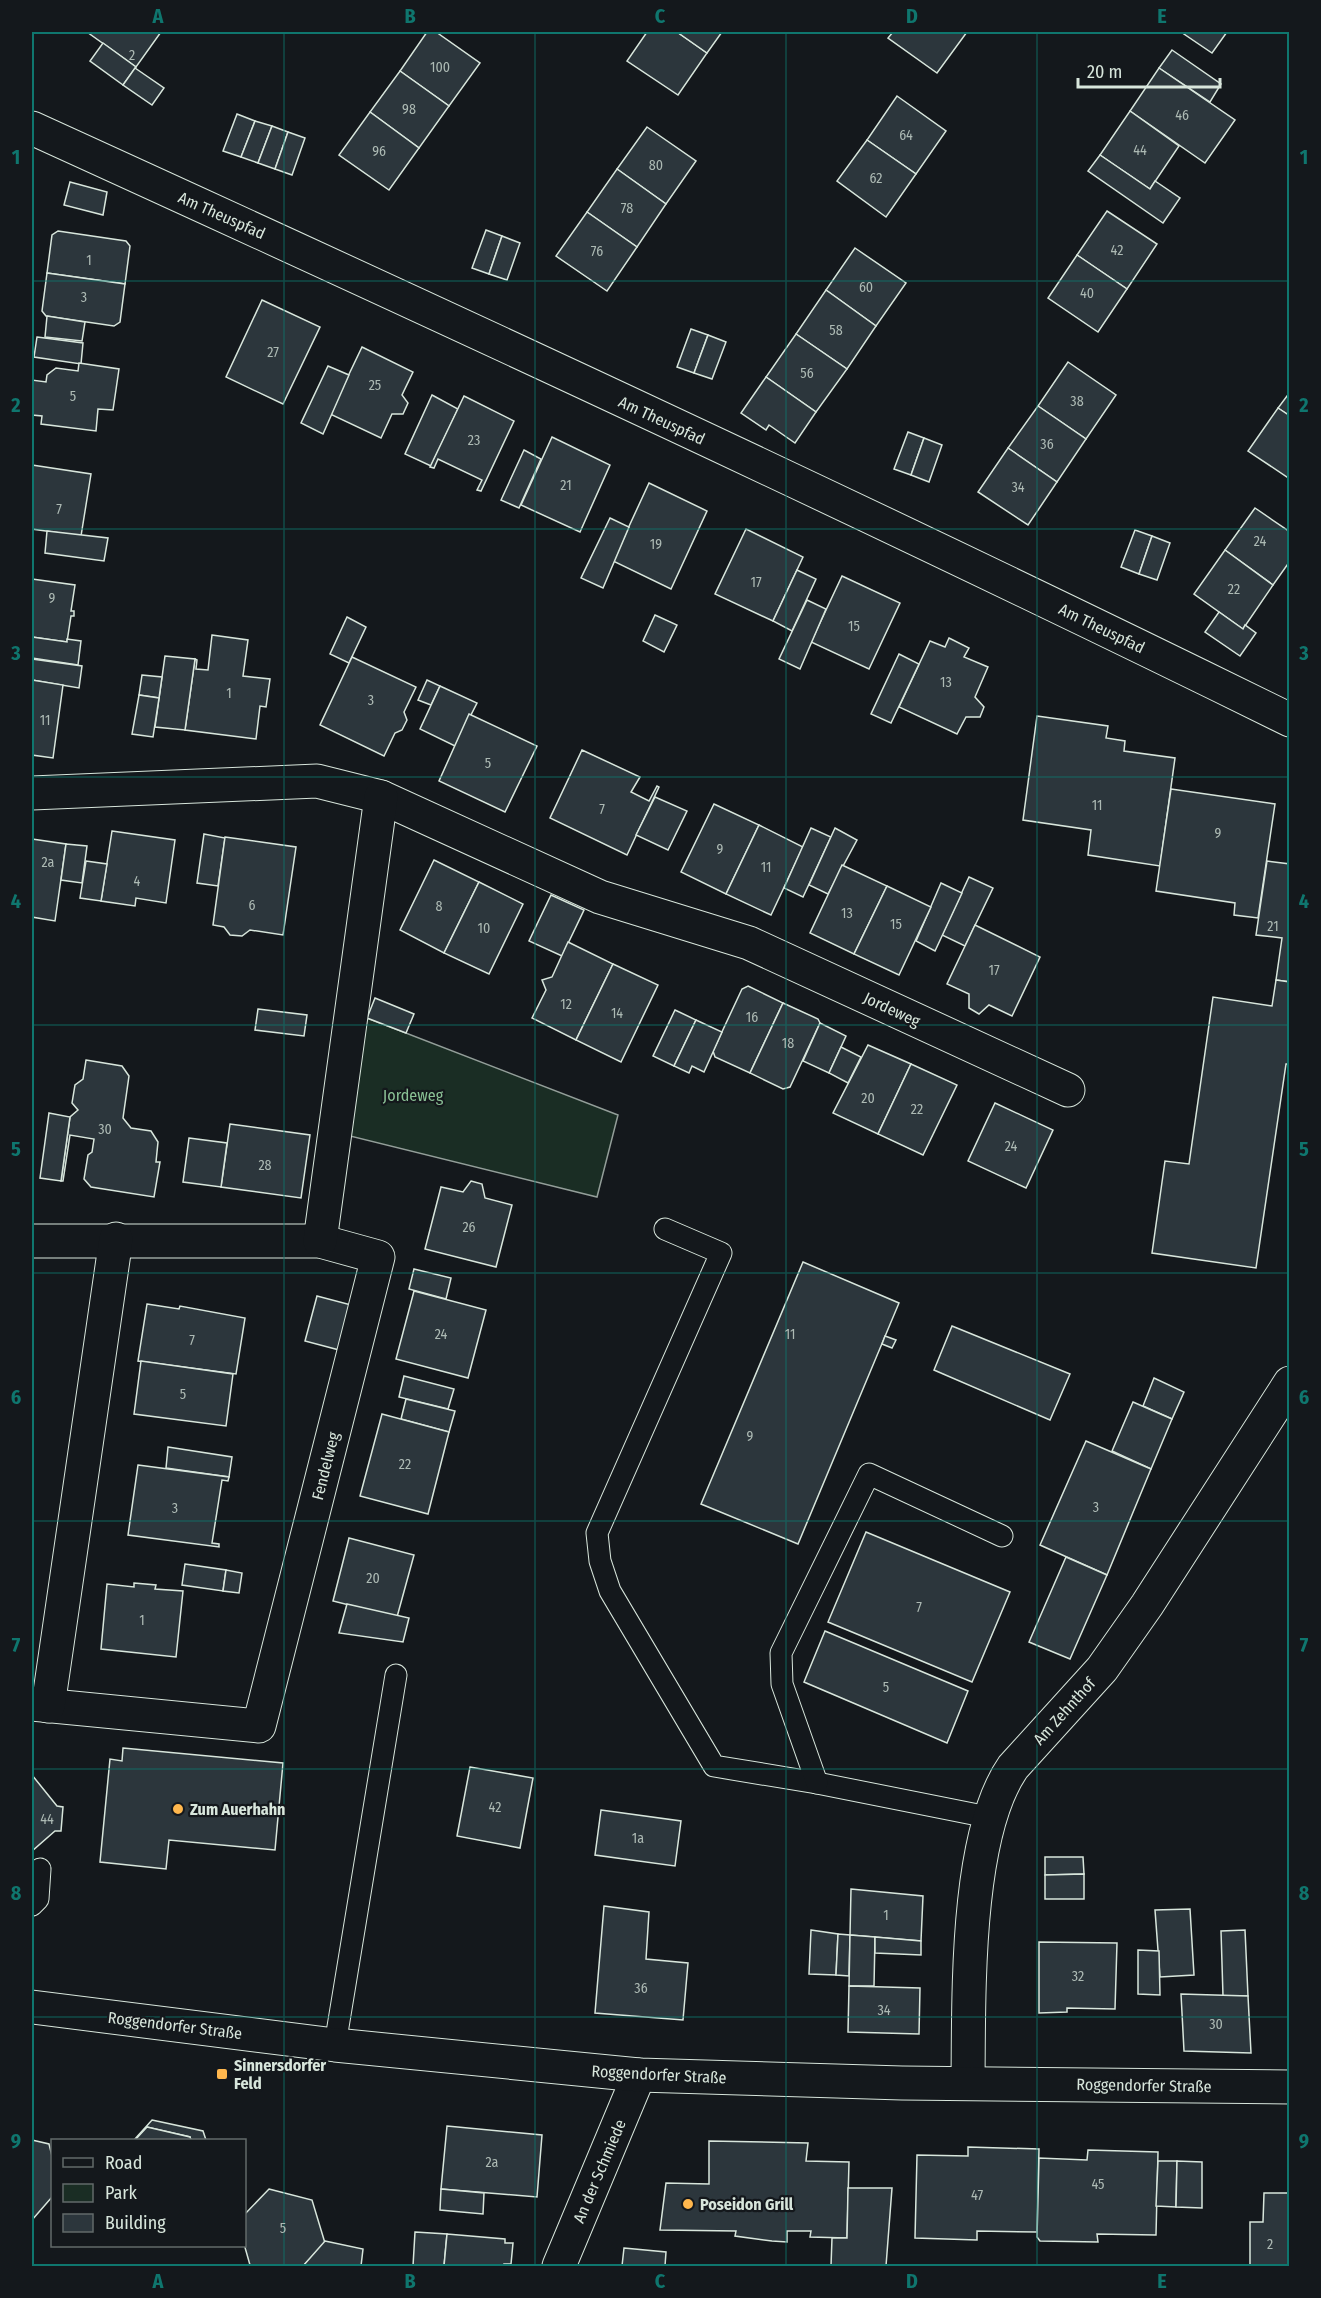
<svg xmlns="http://www.w3.org/2000/svg" width="1321" height="2298" font-family="'Fira Sans Condensed',sans-serif">
<style>
.green{fill:#1a2d24;stroke:#939e99;stroke-width:1.5}
.building{fill:#2c363c;stroke:#d8e6dc;stroke-width:1.5}
.lines{fill:none;stroke-linecap:round;stroke-linejoin:round}
.lane-casing{stroke:#d8e6dc;stroke-width:23}
.street-casing{stroke:#d8e6dc;stroke-width:35}
.secondary-casing{stroke:#d8e6dc;stroke-width:35}
.lane{stroke:#14181c;stroke-width:21}
.street{stroke:#14181c;stroke-width:33}
.secondary{stroke:#14181c;stroke-width:33}
.grid{fill:none;stroke:#0f766e;stroke-width:1.5;stroke-opacity:0.55}
.poi-dot{fill:#ffb74d;stroke:#14181c;stroke-width:2}
.labels{text-anchor:middle;stroke-width:4.5;stroke-linejoin:round;paint-order:stroke}
.number-label{font-size:14px;fill:#adbab4}
.street-label{font-size:16px;fill:#d8e6dc;stroke:#14181c}
.park-label{font-size:16px;fill:#8ac095;stroke:#14181c}
.poi-label{font-size:16px;font-weight:bold;fill:#d8e6dc;stroke:#14181c;text-anchor:start}
.neatline{fill:none;stroke:#0f766e;stroke-width:2}
.grid-label{font-size:20px;text-anchor:middle;font-weight:bold;fill:#0f766e}
</style>
<rect width="100%" height="100%" fill="#14181c"/>
<path class="green" d="M367,1018L618,1115L597,1197L350,1136Z"/>
<g class="building">
<path d="M87,32H161L136,67Z"/>
<path d="M427,32H436L480,63L449,106L400,71Z"/>
<path d="M647,32H677L707,53L678,95L627,61Z"/>
<path d="M677,32H722L707,53Z"/>
<path d="M893,32H967L937,73L888,38Z"/>
<path d="M1181,32H1227L1212,53Z"/>
<path d="M103,43L136,67L123,85L90,61Z"/>
<path d="M1172,50L1221,84L1210,102L1159,68Z"/>
<path d="M135,68L164,88L152,105L123,85Z"/>
<path d="M1159,68L1235,120L1205,163L1130,111Z"/>
<path d="M400,71L449,106L419,148L370,112Z"/>
<path d="M897,96L946,131L916,174L867,140Z"/>
<path d="M1130,111L1179,146L1150,189L1100,155Z"/>
<path d="M370,112L419,148L389,190L339,155Z"/>
<path d="M237,114L255,121L241,157L223,151Z"/>
<path d="M255,121L272,126L258,163L241,157Z"/>
<path d="M272,126L288,132L275,169L258,163Z"/>
<path d="M647,127L696,161L666,204L617,169Z"/>
<path d="M288,132L305,138L292,175L275,169Z"/>
<path d="M867,140L916,174L886,217L837,181Z"/>
<path d="M1100,155L1150,189L1155,181L1180,198L1163,223L1088,171Z"/>
<path d="M617,169L666,204L637,247L587,212Z"/>
<path d="M70,182L107,192L103,215L64,205Z"/>
<path d="M1107,211L1157,244L1127,289L1077,255Z"/>
<path d="M587,212L637,247L607,291L556,256Z"/>
<path d="M486,230L502,236L489,274L472,268Z"/>
<path d="M58,231L126,241L130,246L125,284L47,273L52,235Z"/>
<path d="M502,236L520,243L507,280L489,274Z"/>
<path d="M855,248L906,283L876,326L826,290Z"/>
<path d="M1077,255L1127,289L1098,332L1048,298Z"/>
<path d="M47,273L125,284L120,322L114,326L46,316L42,311Z"/>
<path d="M826,290L876,326L847,369L796,334Z"/>
<path d="M262,300L320,327L283,404L226,377Z"/>
<path d="M47,316L85,322L82,341L45,337Z"/>
<path d="M691,329L708,335L694,373L677,367Z"/>
<path d="M796,334L847,369L816,412L766,377Z"/>
<path d="M708,335L726,342L712,379L694,373Z"/>
<path d="M37,337L83,343L81,364L34,357Z"/>
<path d="M362,347L413,372L402,395L408,403L403,414H392L381,438L330,414Z"/>
<path d="M1068,362L1116,395L1086,439L1038,406Z"/>
<path d="M79,363L119,369L113,410L98,409L96,431L41,424L42,416L32,415V380L46,382L47,375L56,368L78,371Z"/>
<path d="M328,366L349,375L323,434L301,423Z"/>
<path d="M766,377L816,412L795,443L769,425L766,430L741,413Z"/>
<path d="M1290,392V416L1278,408Z"/>
<path d="M432,395L458,409L431,466L405,454Z"/>
<path d="M464,396L514,421L481,491L477,490L482,480L438,459L434,468L430,467Z"/>
<path d="M1038,406L1086,439L1057,482L1008,448Z"/>
<path d="M1278,408L1290,416V479L1248,451Z"/>
<path d="M908,432L924,438L911,475L894,469Z"/>
<path d="M552,437L610,465L580,532L521,505Z"/>
<path d="M924,438L942,445L929,482L911,475Z"/>
<path d="M1008,448L1057,482L1028,525L978,492Z"/>
<path d="M524,450L541,459L519,508L501,500Z"/>
<path d="M32,465L91,474L81,536L32,529Z"/>
<path d="M649,483L707,511L671,589L613,561Z"/>
<path d="M1255,508L1290,532V561L1273,585L1225,550Z"/>
<path d="M610,518L629,527L603,588L581,578Z"/>
<path d="M746,529L803,557L773,621L715,594Z"/>
<path d="M1135,530L1152,536L1139,574L1121,567Z"/>
<path d="M47,531L108,538L104,561L45,553Z"/>
<path d="M1152,536L1170,543L1157,580L1139,574Z"/>
<path d="M1225,550L1273,585L1243,629L1194,594Z"/>
<path d="M797,570L816,579L792,631L773,621Z"/>
<path d="M842,576L900,603L869,669L811,642Z"/>
<path d="M32,579L75,585L71,611H74V616H71L67,642L32,637Z"/>
<path d="M807,600L826,609L800,669L779,659Z"/>
<path d="M1219,612L1243,629L1245,625L1256,633L1240,656L1205,632Z"/>
<path d="M655,615L677,625L664,652L643,641Z"/>
<path d="M347,617L366,627L349,663L330,654Z"/>
<path d="M212,635L248,640L243,676L270,679L266,707L260,706L256,739L185,730L195,659L197,660L196,669L208,670Z"/>
<path d="M32,637L67,642V639L81,641L78,665L32,658Z"/>
<path d="M949,638L969,648L964,657L988,667L975,697L984,707L980,717H966L957,734L899,707L930,641L945,647Z"/>
<path d="M899,654L919,664L891,723L871,714Z"/>
<path d="M165,656L195,659L185,730L155,727Z"/>
<path d="M352,657L416,687L404,712L407,720L402,730L395,733L384,756L320,725Z"/>
<path d="M32,659L82,666L79,688L32,680Z"/>
<path d="M142,675L162,677L159,698L139,695Z"/>
<path d="M32,680L63,685L53,758L32,755Z"/>
<path d="M427,680L440,686L431,705L418,700Z"/>
<path d="M440,686L477,703L455,746L420,729Z"/>
<path d="M139,695L159,698L153,737L132,734Z"/>
<path d="M469,714L537,746L505,812L439,781Z"/>
<path d="M1037,716L1108,726L1106,738L1125,741L1124,751L1175,758L1160,866L1088,855L1091,830L1023,820Z"/>
<path d="M582,750L640,777L631,792L649,801L657,786L659,787L627,855L550,818Z"/>
<path d="M1171,789L1275,804L1258,918L1234,915L1235,903L1156,891Z"/>
<path d="M655,797L687,811L668,850L636,835Z"/>
<path d="M714,804L759,825L726,894L681,872Z"/>
<path d="M759,825L803,847L771,915L726,894Z"/>
<path d="M811,828L831,837L803,897L784,888Z"/>
<path d="M835,828L857,840L828,894L809,885Z"/>
<path d="M112,831L175,840L166,903L136,898L135,906L101,901Z"/>
<path d="M204,834L225,838L218,886L197,883Z"/>
<path d="M225,837L296,847L283,935L250,930L242,936L230,935L224,927L213,925Z"/>
<path d="M32,839L66,844L55,921L32,917Z"/>
<path d="M66,844L87,846L82,883L61,880Z"/>
<path d="M434,860L479,882L444,953L400,930Z"/>
<path d="M86,861L107,864L101,901L80,898Z"/>
<path d="M1267,861L1290,864V982L1276,980L1282,938L1256,935Z"/>
<path d="M842,865L887,886L854,954L810,933Z"/>
<path d="M969,877L993,888L965,946L942,935Z"/>
<path d="M479,882L523,904L489,974L444,953Z"/>
<path d="M941,883L962,893L935,951L916,941Z"/>
<path d="M887,886L931,907L899,975L854,954Z"/>
<path d="M551,895L584,910L562,956L529,941Z"/>
<path d="M975,925L1040,957L1012,1016L989,1005L979,1014L969,1008V994L947,984Z"/>
<path d="M568,942L613,964L576,1040L532,1018L546,990L542,980L552,977Z"/>
<path d="M613,964L658,985L621,1062L576,1040Z"/>
<path d="M1276,980L1290,982V1064H1286L1256,1268L1152,1253L1165,1161L1189,1164L1213,997L1272,1006Z"/>
<path d="M748,986L783,1003L750,1073L715,1057L713,1051L742,989Z"/>
<path d="M375,998L414,1014L406,1033L367,1018Z"/>
<path d="M783,1003L818,1019L820,1023L790,1087L783,1089L750,1073Z"/>
<path d="M258,1009L307,1015L304,1036L255,1030Z"/>
<path d="M675,1010L696,1020L674,1066L653,1056Z"/>
<path d="M696,1020L722,1032L704,1072L692,1066L689,1073L674,1066Z"/>
<path d="M820,1023L846,1036L829,1073L803,1061Z"/>
<path d="M868,1045L911,1064L878,1134L833,1113Z"/>
<path d="M841,1047L861,1057L848,1083L829,1073Z"/>
<path d="M86,1060L122,1066L129,1076L123,1118L131,1128L151,1131L158,1142L156,1162H160L154,1197L91,1187L84,1179L88,1155L92,1152L94,1139L70,1135L63,1181H61L70,1117L78,1110L72,1103L75,1085L83,1079Z"/>
<path d="M911,1064L957,1085L923,1155L878,1134Z"/>
<path d="M995,1103L1053,1130L1026,1188L968,1161Z"/>
<path d="M49,1113L70,1117L61,1181L40,1178Z"/>
<path d="M230,1124L310,1135L301,1198L221,1187Z"/>
<path d="M189,1138L227,1143L221,1187L183,1182Z"/>
<path d="M471,1181L482,1184L485,1198L512,1205L496,1267L425,1249L441,1187L463,1192Z"/>
<path d="M803,1262L899,1303L798,1544L701,1504Z"/>
<path d="M414,1269L451,1278L446,1299L409,1289Z"/>
<path d="M414,1291L486,1310L468,1378L396,1359Z"/>
<path d="M317,1296L355,1306L343,1351L305,1341Z"/>
<path d="M147,1304L179,1309L180,1306L245,1318L236,1374L138,1361Z"/>
<path d="M952,1326L1070,1374L1050,1420L934,1370Z"/>
<path d="M885,1336L896,1340L892,1348L882,1344Z"/>
<path d="M141,1361L233,1374L226,1426L134,1414Z"/>
<path d="M404,1376L454,1389L448,1409L399,1397Z"/>
<path d="M1154,1378L1184,1392L1172,1419L1143,1406Z"/>
<path d="M406,1399L455,1411L449,1432L401,1419Z"/>
<path d="M1133,1402L1172,1419L1151,1469L1112,1451Z"/>
<path d="M382,1414L449,1432L428,1514L360,1496Z"/>
<path d="M1086,1441L1151,1469L1107,1575L1040,1545Z"/>
<path d="M168,1447L232,1457L229,1477L166,1468Z"/>
<path d="M138,1465L229,1477L228,1481L222,1480L212,1543L219,1544V1547L128,1535Z"/>
<path d="M866,1532L1010,1592L972,1682L828,1622Z"/>
<path d="M349,1538L414,1555L397,1617L333,1601Z"/>
<path d="M1066,1557L1107,1575L1070,1659L1029,1642Z"/>
<path d="M185,1564L226,1570L223,1591L182,1585Z"/>
<path d="M226,1570L242,1573L239,1593L223,1591Z"/>
<path d="M134,1583L156,1585L155,1589L183,1591L176,1657L101,1649L107,1584L134,1587Z"/>
<path d="M347,1604L409,1618L403,1642L339,1633Z"/>
<path d="M825,1631L968,1691L947,1743L804,1682Z"/>
<path d="M123,1748L283,1763L275,1850L169,1840L166,1869L100,1862L110,1759L122,1761Z"/>
<path d="M470,1767L533,1778L520,1848L457,1836Z"/>
<path d="M32,1775L57,1806L63,1807L61,1831H55L32,1851Z"/>
<path d="M601,1810L681,1821L675,1866L595,1855Z"/>
<path d="M1045,1857H1083L1084,1874L1045,1875Z"/>
<path d="M1084,1874V1899H1045V1875Z"/>
<path d="M851,1889L923,1896L921,1941L850,1935Z"/>
<path d="M604,1906L649,1912L646,1959L688,1963L683,2020L595,2013Z"/>
<path d="M1190,1909L1194,1975L1160,1977L1155,1910Z"/>
<path d="M811,1930L838,1934L836,1975L809,1974Z"/>
<path d="M1245,1930L1248,1996H1223L1221,1931Z"/>
<path d="M838,1934L850,1935L849,1976L836,1975Z"/>
<path d="M850,1935L875,1937L874,1986H849Z"/>
<path d="M875,1937L921,1941V1955L875,1953Z"/>
<path d="M1039,1942L1117,1943L1115,2009L1067,2008V2012L1039,2013Z"/>
<path d="M1138,1950L1159,1951L1160,1995L1138,1994Z"/>
<path d="M849,1986L920,1988L919,2034L848,2032Z"/>
<path d="M1181,1994L1248,1996L1251,2053L1184,2051Z"/>
<path d="M152,2120L203,2131L206,2140H191L190,2137L147,2127L134,2140Z"/>
<path d="M447,2126L542,2135L537,2197L441,2189Z"/>
<path d="M147,2127L190,2137L191,2140H135Z"/>
<path d="M32,2140L49,2144L52,2156V2197L32,2220Z"/>
<path d="M709,2141L808,2143L806,2161L849,2162L847,2238L810,2237L811,2231H787V2242L772,2241L735,2236L736,2231L660,2230L666,2183L709,2184Z"/>
<path d="M968,2147L1039,2149L1037,2232L977,2231V2240L915,2238L917,2155L968,2156Z"/>
<path d="M1088,2150L1158,2152L1156,2235L1097,2234L1098,2242L1040,2241L1037,2237L1039,2158L1087,2160Z"/>
<path d="M1158,2161H1177L1176,2207L1156,2206Z"/>
<path d="M1177,2161L1202,2162V2208L1176,2207Z"/>
<path d="M848,2188H892L886,2266H831L832,2238H847Z"/>
<path d="M269,2189L312,2200L325,2243L303,2266L250,2265L244,2244V2215Z"/>
<path d="M441,2189L484,2193L483,2214L440,2210Z"/>
<path d="M1264,2193H1290V2266H1250V2222H1263Z"/>
<path d="M415,2232L447,2234L444,2266H413Z"/>
<path d="M447,2234L505,2239V2243H513L511,2264H504V2266H444Z"/>
<path d="M325,2241L363,2249L361,2266H303Z"/>
<path d="M624,2248L666,2252L665,2266H622Z"/>
</g>
<g class="lines">
<g class="lane-casing">
<g id="lane">
<path d="M665,1229L721,1253L597,1533L600,1561L610,1591L714,1766L817,1783L988,1817"/>
<path d="M817,1783L782,1684L781,1653L869,1474L1002,1536"/>
<path d="M32,1905L38,1899L40,1869"/>
<path d="M335,2045L396,1675"/>
</g>
</g>
<g class="street-casing">
<g id="street">
<path d="M32,128C453,320 874,515 1290,720"/>
<path d="M32,793L317,781L381,797L600,897L749,943L1068,1090"/>
<path d="M32,1241H320L378,1257L259,1726L32,1704"/>
<path d="M320,1241L381,797"/>
<path d="M48,1706L116,1239"/>
<path d="M968,2082C969,1997 965,1836 1013,1767L1102,1669L1147,1605L1290,1383"/>
<path d="M559,2266L639,2075"/>
</g>
</g>
<g class="secondary-casing">
<path id="secondary" d="M32,2007L335,2045L639,2075L902,2083L1290,2087"/>
</g>
<use href="#lane" class="lane"/>
<use href="#street" class="street"/>
<use href="#secondary" class="secondary"/>
</g>
<path class="grid" d="M284,32V2266M535,32V2266M786,32V2266M1037,32V2266M32,281H1290M32,529H1290M32,777H1290M32,1025H1290M32,1273H1290M32,1521H1290M32,1769H1290M32,2017H1290"/>
<g class="poi-dot">
<circle cx="178" cy="1809" r="6"/>
<rect x="216" y="2068" width="12" height="12" rx="3"/>
<circle cx="688" cy="2204" r="6"/>
</g>
<g class="labels">
<g class="number-label">
<text x="132" y="60">2</text>
<text x="440" y="72">100</text>
<text x="409" y="114">98</text>
<text x="1182" y="120">46</text>
<text x="906" y="140">64</text>
<text x="1140" y="155">44</text>
<text x="379" y="156">96</text>
<text x="656" y="170">80</text>
<text x="876" y="183">62</text>
<text x="627" y="213">78</text>
<text x="1117" y="255">42</text>
<text x="597" y="256">76</text>
<text x="89" y="265">1</text>
<text x="866" y="292">60</text>
<text x="1087" y="298">40</text>
<text x="84" y="302">3</text>
<text x="836" y="335">58</text>
<text x="273" y="357">27</text>
<text x="807" y="378">56</text>
<text x="375" y="390">25</text>
<text x="73" y="401">5</text>
<text x="1077" y="406">38</text>
<text x="474" y="445">23</text>
<text x="1047" y="449">36</text>
<text x="566" y="490">21</text>
<text x="1018" y="492">34</text>
<text x="59" y="514">7</text>
<text x="1260" y="546">24</text>
<text x="656" y="549">19</text>
<text x="756" y="587">17</text>
<text x="1234" y="594">22</text>
<text x="52" y="603">9</text>
<text x="854" y="631">15</text>
<text x="946" y="687">13</text>
<text x="229" y="698">1</text>
<text x="371" y="705">3</text>
<text x="45" y="725">11</text>
<text x="488" y="768">5</text>
<text x="1097" y="810">11</text>
<text x="602" y="814">7</text>
<text x="1218" y="838">9</text>
<text x="720" y="854">9</text>
<text x="48" y="867">2a</text>
<text x="766" y="872">11</text>
<text x="137" y="886">4</text>
<text x="252" y="910">6</text>
<text x="439" y="911">8</text>
<text x="847" y="918">13</text>
<text x="896" y="929">15</text>
<text x="1273" y="931">21</text>
<text x="484" y="933">10</text>
<text x="994" y="975">17</text>
<text x="566" y="1009">12</text>
<text x="617" y="1018">14</text>
<text x="752" y="1022">16</text>
<text x="788" y="1048">18</text>
<text x="868" y="1103">20</text>
<text x="917" y="1114">22</text>
<text x="105" y="1134">30</text>
<text x="1011" y="1151">24</text>
<text x="265" y="1170">28</text>
<text x="469" y="1232">26</text>
<text x="441" y="1339">24</text>
<text x="790" y="1339">11</text>
<text x="192" y="1345">7</text>
<text x="183" y="1399">5</text>
<text x="750" y="1441">9</text>
<text x="405" y="1469">22</text>
<text x="1096" y="1512">3</text>
<text x="175" y="1513">3</text>
<text x="373" y="1583">20</text>
<text x="919" y="1612">7</text>
<text x="142" y="1625">1</text>
<text x="886" y="1692">5</text>
<text x="495" y="1812">42</text>
<text x="47" y="1824">44</text>
<text x="638" y="1843">1a</text>
<text x="886" y="1920">1</text>
<text x="1078" y="1981">32</text>
<text x="641" y="1993">36</text>
<text x="884" y="2015">34</text>
<text x="1216" y="2029">30</text>
<text x="492" y="2167">2a</text>
<text x="1098" y="2189">45</text>
<text x="977" y="2200">47</text>
<text x="283" y="2233">5</text>
<text x="1270" y="2249">2</text>
</g>
<g class="street-label">
<text transform="translate(222 215) rotate(24)" y="6">Am Theuspfad</text>
<text transform="translate(662 420) rotate(25)" y="6">Am Theuspfad</text>
<text transform="translate(1102 628) rotate(26)" y="6">Am Theuspfad</text>
<text transform="translate(892 1009) rotate(25)" y="6">Jordeweg</text>
<text transform="translate(325 1466) rotate(-76)" y="6">Fendelweg</text>
<text transform="translate(1064 1711) rotate(-48)" y="6">Am Zehnthof</text>
<text transform="translate(175 2025) rotate(7)" y="6">Roggendorfer Straße</text>
<text transform="translate(659 2074) rotate(3)" y="6">Roggendorfer Straße</text>
<text transform="translate(1144 2085) rotate(1)" y="6">Roggendorfer Straße</text>
<text transform="translate(599 2171) rotate(-67)" y="6">An der Schmiede</text>
</g>
<g class="park-label">
<text x="413" y="1101">Jordeweg</text>
</g>
<g class="poi-label">
<text x="190" y="1815">Zum Auerhahn</text>
<text x="234" y="2071">Sinnersdorfer<tspan x="234" dy="18">Feld</tspan></text>
<text x="700" y="2210">Poseidon Grill</text>
</g>
</g>
<rect width="1321" height="2298" fill="none" stroke="#14181c" stroke-width="66"/>
<rect x="51" y="2139" width="195" height="108" fill="#14181c" stroke="#626a69" stroke-width="1.5"/>
<rect x="63" y="2158" width="30" height="9" fill="#14181c" stroke="#626a69" stroke-width="1.5"/>
<text x="105" y="2169" font-size="18" fill="#d8e6dc">Road</text>
<rect x="63" y="2184" width="30" height="18" fill="#1a2d24" stroke="#626a69" stroke-width="1.5"/>
<text x="105" y="2199" font-size="18" fill="#d8e6dc">Park</text>
<rect x="63" y="2214" width="30" height="18" fill="#2c363c" stroke="#626a69" stroke-width="1.5"/>
<text x="105" y="2229" font-size="18" fill="#d8e6dc">Building</text>
<path d="M1078 78v9h142v-9" fill="none" stroke="#d8e6dc" stroke-width="3"/>
<text x="1087" y="78" font-size="18" fill="#d8e6dc" stroke="#14181c" stroke-width="4.5" paint-order="stroke">20 m</text>
<rect x="33" y="33" width="1255" height="2232" class="neatline"/>
<g class="grid-label">
<text x="158" y="23">A</text>
<text x="410" y="23">B</text>
<text x="660" y="23">C</text>
<text x="912" y="23">D</text>
<text x="1162" y="23">E</text>
<text x="16" y="164">1</text>
<text x="1304" y="164">1</text>
<text x="16" y="412">2</text>
<text x="1304" y="412">2</text>
<text x="16" y="660">3</text>
<text x="1304" y="660">3</text>
<text x="16" y="908">4</text>
<text x="1304" y="908">4</text>
<text x="16" y="1156">5</text>
<text x="1304" y="1156">5</text>
<text x="16" y="1404">6</text>
<text x="1304" y="1404">6</text>
<text x="16" y="1652">7</text>
<text x="1304" y="1652">7</text>
<text x="16" y="1900">8</text>
<text x="1304" y="1900">8</text>
<text x="16" y="2148">9</text>
<text x="1304" y="2148">9</text>
<text x="158" y="2288">A</text>
<text x="410" y="2288">B</text>
<text x="660" y="2288">C</text>
<text x="912" y="2288">D</text>
<text x="1162" y="2288">E</text>
</g>
</svg>
